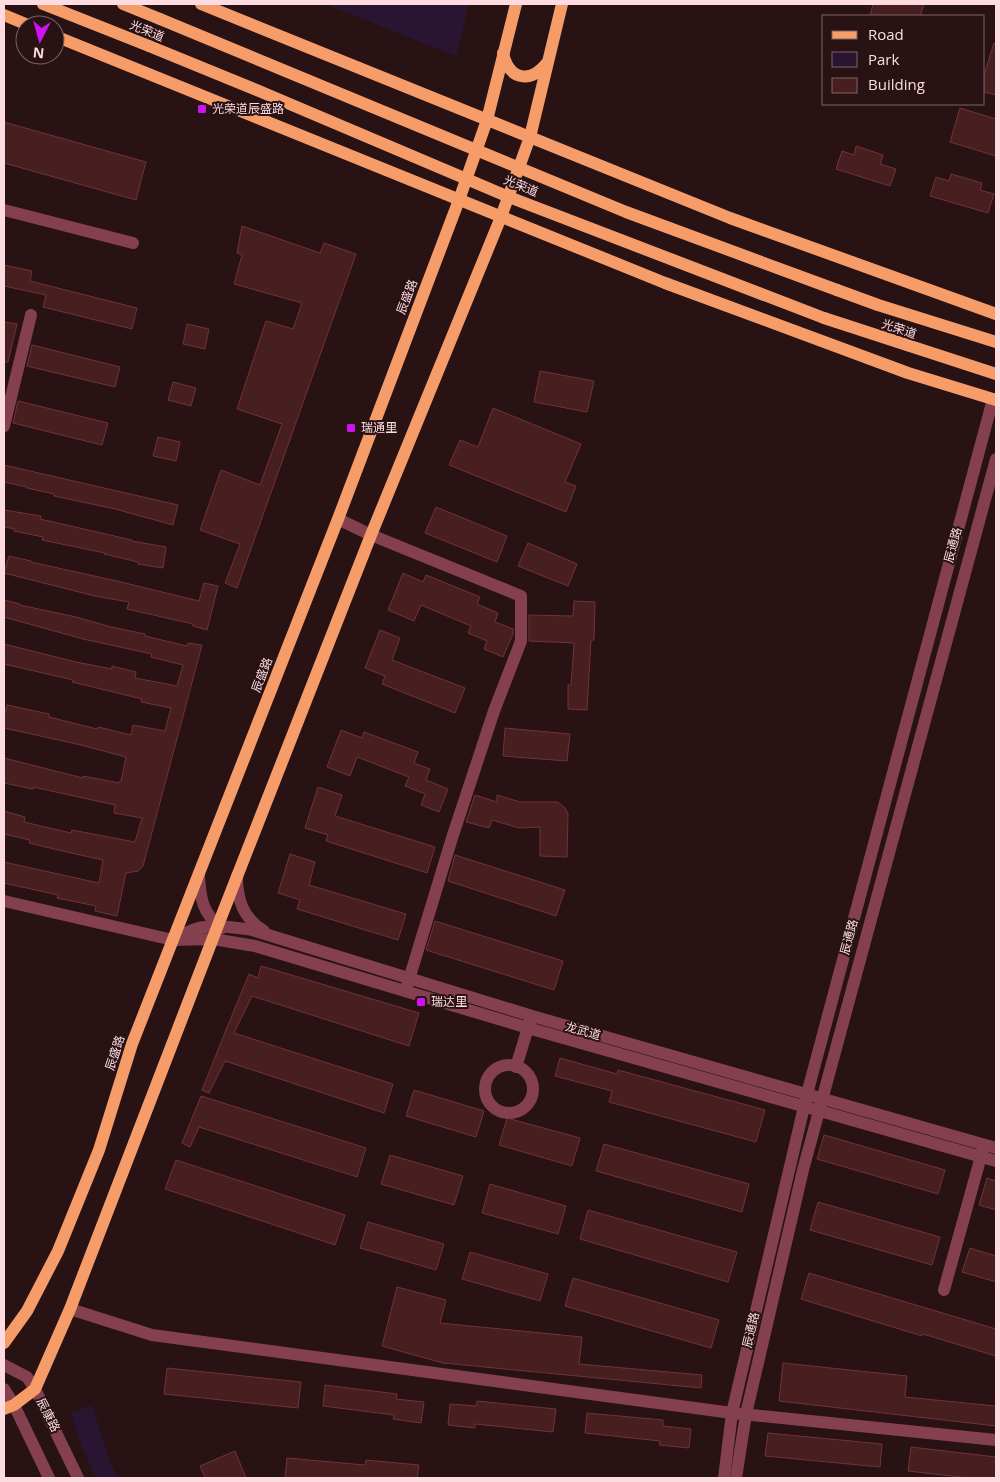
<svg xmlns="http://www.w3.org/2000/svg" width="1000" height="1482" font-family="'Open Sans','Noto Sans SC',sans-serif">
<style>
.green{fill:#291532}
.building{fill:#481f21;stroke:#723237}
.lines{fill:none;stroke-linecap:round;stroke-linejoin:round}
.minor{stroke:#84404f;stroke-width:12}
.major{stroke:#f69c69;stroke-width:12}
.major-bridge{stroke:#f69c69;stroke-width:12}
.poi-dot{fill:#cd13f1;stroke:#281214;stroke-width:2}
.labels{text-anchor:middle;stroke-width:4;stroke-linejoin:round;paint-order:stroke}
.street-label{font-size:12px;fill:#fddbe0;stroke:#281214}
.poi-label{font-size:12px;fill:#fddbe0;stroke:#281214;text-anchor:start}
</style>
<rect width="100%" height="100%" fill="#281214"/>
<g class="green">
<path d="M325,4H469L456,56Z"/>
<path d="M92,1405L109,1459L118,1478H96L82,1447L71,1413Z"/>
</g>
<g class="building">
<path d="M873,4H924L920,16H870Z"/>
<path d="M994,43L996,44V95L984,92V75Z"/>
<path d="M960,108L996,119V156L950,142Z"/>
<path d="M4,122L146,162L136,200L4,163Z"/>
<path d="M856,146L883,155L880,164L896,169L890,186L836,169L842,151L854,155Z"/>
<path d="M951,174L982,183L980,190L994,194L988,213L930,196L936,177L949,181Z"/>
<path d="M242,226L320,253L324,243L356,254L237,588L225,583L240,544L200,530L221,470L260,485L282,424L237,409L266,321L293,329L302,303L234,284L242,255L237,253Z"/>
<path d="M4,265L32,271L30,281L137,308L132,329L43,307L46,295L4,286Z"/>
<path d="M4,322L17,324L8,362H4Z"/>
<path d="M187,324L209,329L205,349L183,344Z"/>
<path d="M32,345L120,367L115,387L27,366Z"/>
<path d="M540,371L594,381L587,412L534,402Z"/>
<path d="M173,382L196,388L191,406L168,400Z"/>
<path d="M18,401L108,423L102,445L13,423Z"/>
<path d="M493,408L581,444L565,482L576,486L566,512L449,465L460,440L478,447Z"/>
<path d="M158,437L180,442L176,461L153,456Z"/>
<path d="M4,465L178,505L173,525L115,509L54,496V494L27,488V487L4,482Z"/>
<path d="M436,507L507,536L497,562L425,533Z"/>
<path d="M4,510L41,516L40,519L132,540V541L166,547L163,568L138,564V562L104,554L105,553L42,540L43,537L14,531L15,529L4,527Z"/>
<path d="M528,543L577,564L568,586L518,566Z"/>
<path d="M9,556L31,561V562L117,581L199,601L204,583L218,586L207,630L193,626V624L127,609L129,602L95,596L4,573Z"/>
<path d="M403,573L423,582L426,575L480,597L477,604L498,613L495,622L513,629V634L503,657L484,649L487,641L468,633L471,626L421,605L414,621L388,610Z"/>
<path d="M4,600L20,604V605L76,617L111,627L145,634V636L187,646L188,643L202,645L143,866L138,871L126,873L117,916L95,911L96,906L57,898L58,895L4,883V862L99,883L103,860L67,852L29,843L30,840L4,834V811L25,817L24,822L71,833L72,830L135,842L142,818L114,813L115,805L33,787V789L4,783V758L83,778V776L119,783L120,781H121L126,757L81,745L4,728V717L7,705L49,714V717L97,729L98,727L131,735L133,725L165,731L171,708L141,702L142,699L72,682L73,680L4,664V644L76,662L112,669V666L136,672L135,678L177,686L183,665L151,657L152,654L83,639L4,617Z"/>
<path d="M574,601L595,602L594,640H591L587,710L568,709V685H571L574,643L529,641V615L573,616Z"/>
<path d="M380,630L400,638L392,660L465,688L455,713L382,684L385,676L365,668Z"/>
<path d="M505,728L570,734L567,761L503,756Z"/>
<path d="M341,730L362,738L364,732L418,752L414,763L430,769L426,780L448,789L439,812L421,805L425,794L405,786L409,777L357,757L350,776L327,767Z"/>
<path d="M318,787L342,795L335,816L435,847L427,873L326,841L328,835L305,828Z"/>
<path d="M475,795L497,802V795L520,802H558L565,808L568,814L567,857L540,856V827L519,828L492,820L489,828L466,822Z"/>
<path d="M290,854L315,862L309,885L406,914L398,940L297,909L300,900L278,893Z"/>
<path d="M455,855L565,890L556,916L448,881Z"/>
<path d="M435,921L563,961L554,990L426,950Z"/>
<path d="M261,966L419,1013L409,1046L252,996L234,1033L393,1084L384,1113L225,1061L209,1093L202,1090L226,1030L227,1031L226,1030L249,974L258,978Z"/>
<path d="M560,1058L617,1074L618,1070L765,1110L756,1142L609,1102L612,1091L555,1076Z"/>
<path d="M414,1090L484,1111L476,1137L406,1116Z"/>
<path d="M201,1096L366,1148L357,1177L199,1127L190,1147L182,1143Z"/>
<path d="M507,1118L580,1138L572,1166L499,1145Z"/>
<path d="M824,1135L945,1170L938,1194L817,1159Z"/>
<path d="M604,1144L749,1184L742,1212L596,1171Z"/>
<path d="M390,1155L463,1176L454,1205L381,1184Z"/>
<path d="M176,1160L345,1215L335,1245L165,1189Z"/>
<path d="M987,1178L996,1181V1210L979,1205Z"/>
<path d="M490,1184L566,1206L558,1234L482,1213Z"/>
<path d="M818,1202L940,1237L932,1265L810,1230Z"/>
<path d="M588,1210L737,1252L728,1282L580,1239Z"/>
<path d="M368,1222L444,1244L436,1270L360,1248Z"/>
<path d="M970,1248L996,1256V1282L962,1272Z"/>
<path d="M470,1252L548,1274L540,1301L462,1279Z"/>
<path d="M809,1273L996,1329V1356L923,1334L922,1336L801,1299Z"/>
<path d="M573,1278L719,1320L711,1348L565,1306Z"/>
<path d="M397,1287L446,1300L440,1323L582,1337L579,1364L702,1375L701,1388L443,1363L382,1346Z"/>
<path d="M783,1363L907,1376L905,1397L996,1406V1426L779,1401Z"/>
<path d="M167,1368L301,1382L298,1408L164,1394Z"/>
<path d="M325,1385L397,1394L396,1399L424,1402L421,1423L393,1419L394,1415L323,1406Z"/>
<path d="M477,1401L556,1409L553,1432L475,1424V1428L448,1425L450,1404L476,1406Z"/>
<path d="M587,1413L663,1420V1426L691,1429L689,1448L659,1445L660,1441L585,1433Z"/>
<path d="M768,1433L882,1444L880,1467L765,1456Z"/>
<path d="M911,1447L996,1457V1478H969L908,1471Z"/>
<path d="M235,1451L246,1478H205L200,1466Z"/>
<path d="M287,1458L365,1465L366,1460L419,1465L417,1478H285Z"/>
</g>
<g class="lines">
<g class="minor">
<path d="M4,210L133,243"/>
<path d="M4,426L31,315"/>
<path d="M338,519L371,535L521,596V641L494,711L452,838L407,986"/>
<path d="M199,874C200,897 202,914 222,928"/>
<path d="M237,876C237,900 243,918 264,931"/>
<path d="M4,901L173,940L213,939L255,946L528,1028L996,1161"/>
<path d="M176,939C199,921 225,926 252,930L532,1016L996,1148"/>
<circle cx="509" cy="1089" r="24"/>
<path d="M516,1067L530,1021"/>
<path d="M944,1290L983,1149"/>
<path d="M70,1309L152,1335L732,1413L996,1440"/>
<path d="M4,1365L27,1377L35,1389L78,1478"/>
<path d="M4,1389L14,1405L49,1478"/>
<path d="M724,1478L732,1413L807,1094L993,399"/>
<path d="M736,1478L746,1414L803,1170L996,459"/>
</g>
<g class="major">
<path d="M43,4L149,46"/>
<path d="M123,4L160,19"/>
<path d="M201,4L730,218L996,314"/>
<path d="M4,15L28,25"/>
<path d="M55,36L665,283L908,373L996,400"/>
<path d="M503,53C509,80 530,84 547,63"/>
<path d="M837,290L878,305L996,342"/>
<path d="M824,318L996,374"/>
<path d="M4,1343L27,1311L58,1251L99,1150L132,1044L338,519L459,200L487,120L516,4"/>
<path d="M4,1409L14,1405L35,1389L70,1309L218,925L371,535L501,217L530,137L562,4"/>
</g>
<g class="major-bridge">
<path d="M160,19L626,212L837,290"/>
<path d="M149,46L259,91L509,197L824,318"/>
</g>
</g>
<g class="poi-dot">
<rect x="197" y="104" width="10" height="10" rx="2.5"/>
<rect x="346" y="423" width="10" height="10" rx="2.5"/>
<rect x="416" y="997" width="10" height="10" rx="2.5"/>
</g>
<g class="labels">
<g class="street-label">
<text transform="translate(147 31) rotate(22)" y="4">光荣道</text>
<text transform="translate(521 186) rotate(22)" y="4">光荣道</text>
<text transform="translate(407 297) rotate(-69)" y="4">辰盛路</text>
<text transform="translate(899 329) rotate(18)" y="4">光荣道</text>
<text transform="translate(953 545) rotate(-75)" y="4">辰通路</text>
<text transform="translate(262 675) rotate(-69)" y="4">辰盛路</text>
<text transform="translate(849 937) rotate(-75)" y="4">辰通路</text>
<text transform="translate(583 1031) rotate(16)" y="4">龙武道</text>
<text transform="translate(115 1053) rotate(-72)" y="4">辰盛路</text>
<text transform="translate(751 1330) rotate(-77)" y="4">辰通路</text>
<text transform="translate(48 1415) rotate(63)" y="4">辰康路</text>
</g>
<g class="poi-label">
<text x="212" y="113">光荣道辰盛路</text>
<text x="361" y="432">瑞通里</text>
<text x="431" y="1006">瑞达里</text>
</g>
</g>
<rect width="1000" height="1482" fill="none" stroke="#fddbe0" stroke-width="10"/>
<rect x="822" y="15" width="162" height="90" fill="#281214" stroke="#7d6266"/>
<rect x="832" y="31" width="25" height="8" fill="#f69c69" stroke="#7d6266"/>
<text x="868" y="40" font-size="15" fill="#fddbe0">Road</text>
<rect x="832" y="52" width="25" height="15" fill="#291532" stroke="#7d6266"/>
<text x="868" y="65" font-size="15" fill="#fddbe0">Park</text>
<rect x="832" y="78" width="25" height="15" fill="#481f21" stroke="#7d6266"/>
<text x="868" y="90" font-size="15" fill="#fddbe0">Building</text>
<g transform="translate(40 40) rotate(186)"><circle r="24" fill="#281214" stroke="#7d6266"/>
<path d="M0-4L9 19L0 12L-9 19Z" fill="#cd13f1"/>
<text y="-8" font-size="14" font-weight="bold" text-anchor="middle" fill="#fddbe0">N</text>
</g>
</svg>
